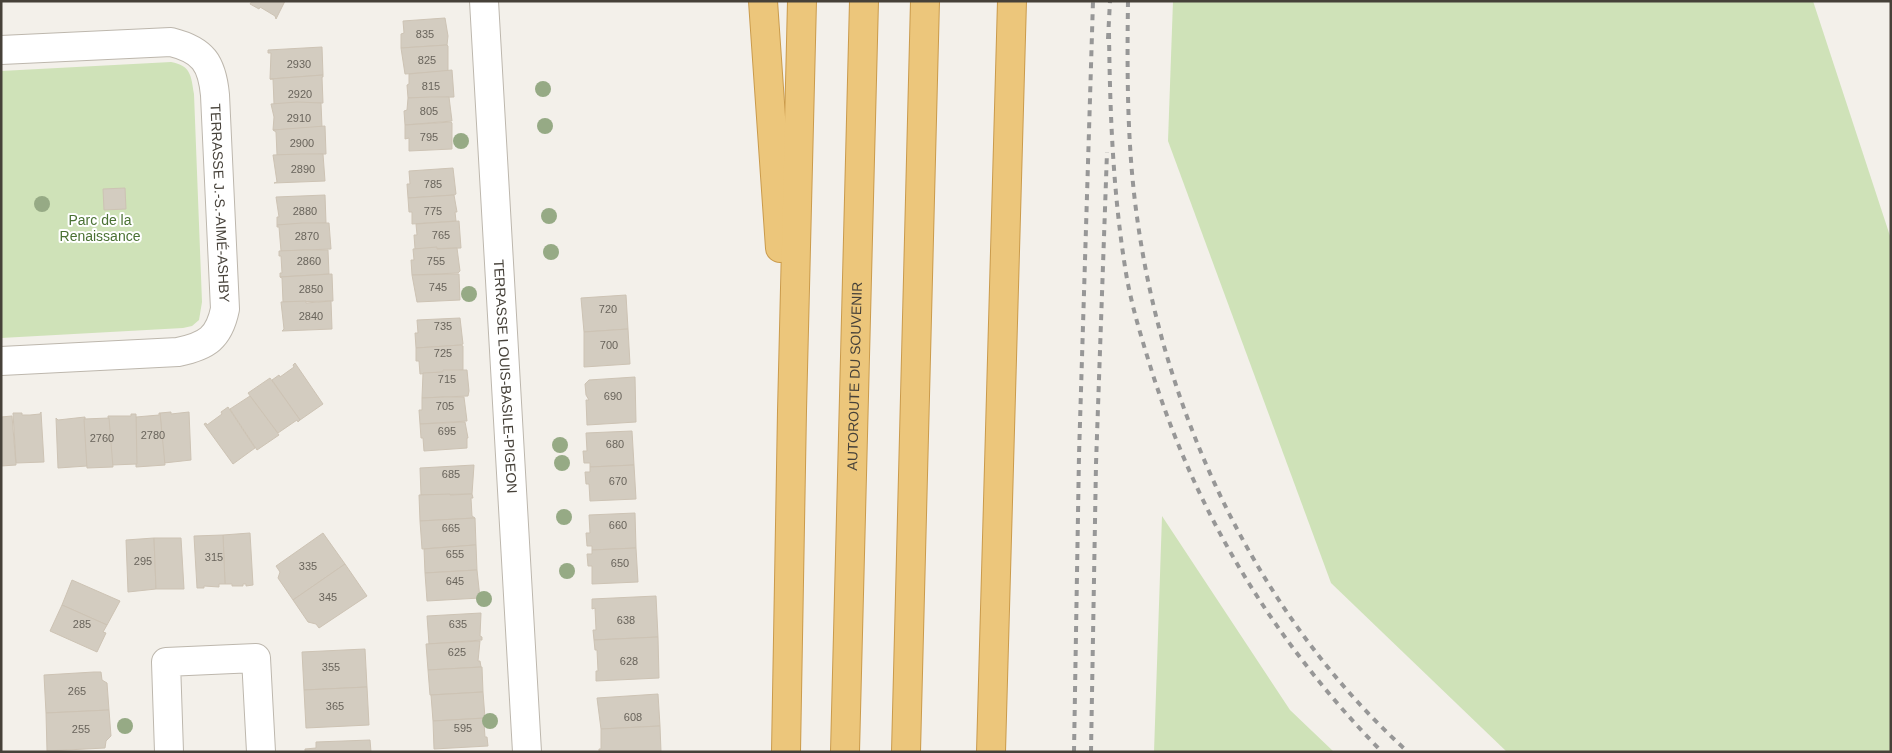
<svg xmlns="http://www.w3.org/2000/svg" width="1892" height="753" font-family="Helvetica,sans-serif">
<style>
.green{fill:#cfe2b8}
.building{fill:#d3ccc0;stroke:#cdc3b4}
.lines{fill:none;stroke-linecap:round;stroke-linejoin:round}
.minor-casing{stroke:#bdb7ad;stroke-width:30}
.motorway-casing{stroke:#ca9b4c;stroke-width:30}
.minor{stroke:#fff;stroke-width:28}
.motorway{stroke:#ecc67b;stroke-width:28}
.rail{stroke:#979797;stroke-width:4;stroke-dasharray:6 6;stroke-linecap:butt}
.tree{fill:#96aa85}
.labels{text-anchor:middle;stroke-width:4;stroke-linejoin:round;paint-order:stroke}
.number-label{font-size:11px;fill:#69645b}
.street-label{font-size:14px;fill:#464139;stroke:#fff}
.park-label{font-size:14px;fill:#4a7133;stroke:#fff}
</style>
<rect width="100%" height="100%" fill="#f3f0ea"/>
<g class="green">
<path d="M1173,1H1813L1891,239V752H1507L1331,583L1168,141Z"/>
<path d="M171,62C191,66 191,75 194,94L202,302L199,320L192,326L183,328L1,338V71Z"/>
<path d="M1162,516L1290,710L1334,752H1154Z"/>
</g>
<g class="building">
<path d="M285,1L276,19L275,16L260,7L259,9L250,4L252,1Z"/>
<path d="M445,18L448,36L447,45L401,48V34L404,33L403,21Z"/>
<path d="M447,45L448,46V71L405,74L401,48Z"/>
<path d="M322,47L323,75L270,79L271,53H268V50Z"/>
<path d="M452,70L454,97L408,98L407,85L409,84V74Z"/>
<path d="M323,75V77H322L323,103L274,104L273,79H270Z"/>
<path d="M430,97H449L452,121L405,125L404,111L407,110L408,98Z"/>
<path d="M297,102L321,103L322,127L273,130L274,117L271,104Z"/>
<path d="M451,122L452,123V149L409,151V138L405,139V125Z"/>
<path d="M325,126L326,154L277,155L276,132L273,130Z"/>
<path d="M300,154H323L325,181L274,183L277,182L273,155Z"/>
<path d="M453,168L456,194L454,195L408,198L407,184H410L409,171Z"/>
<path d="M125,188L126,209L104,210L103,189Z"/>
<path d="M325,195L326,223L277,225V217H279L276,197Z"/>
<path d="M454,195L457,212H455L456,221L412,224V212H409L408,198Z"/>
<path d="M459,221L461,248L415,249L414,235H417L416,224Z"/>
<path d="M302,223H329L331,249L281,251L279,227H277V225Z"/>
<path d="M437,247V249L457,248L460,271L458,273L412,275L411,260H414L413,249Z"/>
<path d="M304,250H328L329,274L280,277V273H282L281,256H279V251Z"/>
<path d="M332,274L333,301L283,302L282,278L280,277Z"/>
<path d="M458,274H459L460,300L417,302L412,275Z"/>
<path d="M626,295L628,329L584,332L581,298Z"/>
<path d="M306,301V303L331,301L332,329L282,331L284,329L281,302Z"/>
<path d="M460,318L463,344L461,345L416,348L415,333H418L417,320Z"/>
<path d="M628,329L630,364L584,367V332Z"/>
<path d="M461,345L463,346V370L420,374L419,361H416V348Z"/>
<path d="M295,363L323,404L300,420L272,380L279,375L280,377L294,367L293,365Z"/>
<path d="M443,370H467L469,391L468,396L422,398L423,373L443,372Z"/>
<path d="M635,377L636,422L587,425L586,400H589L586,395L585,384L589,380Z"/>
<path d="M270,378L300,420L298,422L297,420L278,433L248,393Z"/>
<path d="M250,396L279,435L257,450L230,409Z"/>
<path d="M444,397H464L467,421L420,424L419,410H422V398Z"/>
<path d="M228,407L255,448L233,464L204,424L206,423L207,425L222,414L221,412Z"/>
<path d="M41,412L44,462L16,463L13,413H22V415H30L40,414Z"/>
<path d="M171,412V414L189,412L191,460L164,463L160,413Z"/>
<path d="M159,413H160L165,465L136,467V417L159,415Z"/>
<path d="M131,414H136L137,464L112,465L108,416H131Z"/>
<path d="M12,416L16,465L1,466V417Z"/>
<path d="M85,417L87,466L58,468L56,418L58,420Z"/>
<path d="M109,418L113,467L87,468L84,419Z"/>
<path d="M465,422L468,438H467V448L424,451L423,438H421L420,424Z"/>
<path d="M632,431L634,465L590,467V463H584L583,451H587L586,433Z"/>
<path d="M474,465L472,494L421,495L420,468Z"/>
<path d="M634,465L636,499L590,501L589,484H586L585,472H590V467Z"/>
<path d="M450,494V495L472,494L473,498H471L472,516L475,518L420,521L419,495Z"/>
<path d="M635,513L636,548L592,550V546H587L586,533H590L589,515Z"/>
<path d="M475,518L476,545L422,549L420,521Z"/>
<path d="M250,533L253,585L246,586V584H243V586H232V584H225L223,535Z"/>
<path d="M323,533L345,564L293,600L278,578L280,572L276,566Z"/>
<path d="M223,535L225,584H219V587L204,586V588H197L194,536Z"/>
<path d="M154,538L156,589L128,592L126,540Z"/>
<path d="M154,538H181L184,589H156Z"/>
<path d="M474,545H476L477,570L425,573L424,549Z"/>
<path d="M636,548L638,582L592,584V566H588L587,554H592V550Z"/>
<path d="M345,564L367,596L319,628L316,624L308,622L293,600Z"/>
<path d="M477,570L480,598L427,601L425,573Z"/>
<path d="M72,580L120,601L107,625L62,605Z"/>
<path d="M656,596L658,637L594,640L593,630H596L595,608L592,609V599Z"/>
<path d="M62,605L107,625L103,632L106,633L97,652L50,631Z"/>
<path d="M481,613L480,636L482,637V640L429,644L427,616Z"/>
<path d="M658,637L659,678L596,681V671H598L597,650H595L594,640Z"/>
<path d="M480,641L478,661H480L481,667L428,670L426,644Z"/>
<path d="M365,649L367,687L304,690L302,652Z"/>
<path d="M482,667L483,692L430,695L428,670Z"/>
<path d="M94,672H101L102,680L107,683L109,710L46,713L44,675Z"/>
<path d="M367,687L369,725L306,728L304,690Z"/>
<path d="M483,692L485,718L433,721L431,695Z"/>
<path d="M658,694L660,726L601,729L597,698Z"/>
<path d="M109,710L111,736L106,741L105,748L47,751L46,713Z"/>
<path d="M486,718V723H484L485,737H487L488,746L434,749L433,721Z"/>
<path d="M660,726L661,752H599V749H601V729Z"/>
<path d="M370,740L371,752H305V749L316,748V742Z"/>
</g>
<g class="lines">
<g class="minor-casing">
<g id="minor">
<path id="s1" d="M484,1L527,752"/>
<path id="s2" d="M1,50L171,42C203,50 212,63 215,95L225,309C219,338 207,346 178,352L1,361"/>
<path d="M169,752L166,662L256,658L261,752"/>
</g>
</g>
<g class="motorway-casing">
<g id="motorway">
<path d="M763,1L780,248"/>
<path d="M786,752L792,411L802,1"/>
<path id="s3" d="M845,752L864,1"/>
<path d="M906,752L925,1"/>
<path d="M991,752L1012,1"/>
</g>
</g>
<use href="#minor" class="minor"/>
<use href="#motorway" class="motorway"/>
<g class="rail">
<path d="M1128,1C1127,73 1127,146 1137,217C1164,415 1258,617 1408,752"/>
<path d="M1109,33C1110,115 1113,197 1127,279C1133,311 1143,343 1153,375C1200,521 1275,642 1382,752"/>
<path d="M1108,39L1110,1"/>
<path d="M1074,752L1079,455L1093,1"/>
<path d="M1091,752L1096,464L1107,152"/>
</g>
</g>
<g class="tree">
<circle cx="543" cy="89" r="8"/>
<circle cx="545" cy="126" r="8"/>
<circle cx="461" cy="141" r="8"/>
<circle cx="42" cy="204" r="8"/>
<circle cx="549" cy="216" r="8"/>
<circle cx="551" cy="252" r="8"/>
<circle cx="469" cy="294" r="8"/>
<circle cx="560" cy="445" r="8"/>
<circle cx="562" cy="463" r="8"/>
<circle cx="564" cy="517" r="8"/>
<circle cx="567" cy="571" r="8"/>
<circle cx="484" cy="599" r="8"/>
<circle cx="490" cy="721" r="8"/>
<circle cx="125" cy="726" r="8"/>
</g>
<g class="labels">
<g class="number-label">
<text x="425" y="38">835</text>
<text x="427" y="64">825</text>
<text x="299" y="68">2930</text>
<text x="431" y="90">815</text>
<text x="300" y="98">2920</text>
<text x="429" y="115">805</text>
<text x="299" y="122">2910</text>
<text x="429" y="141">795</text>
<text x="302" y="147">2900</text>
<text x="303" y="173">2890</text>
<text x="433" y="188">785</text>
<text x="305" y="215">2880</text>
<text x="433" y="215">775</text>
<text x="441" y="239">765</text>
<text x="307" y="240">2870</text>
<text x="309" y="265">2860</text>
<text x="436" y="265">755</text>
<text x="438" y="291">745</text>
<text x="311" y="293">2850</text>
<text x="608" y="313">720</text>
<text x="311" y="320">2840</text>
<text x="443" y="330">735</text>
<text x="609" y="349">700</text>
<text x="443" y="357">725</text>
<text x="447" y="383">715</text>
<text x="613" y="400">690</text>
<text x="445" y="410">705</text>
<text x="447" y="435">695</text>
<text x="153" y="439">2780</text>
<text x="102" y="442">2760</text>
<text x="615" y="448">680</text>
<text x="451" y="478">685</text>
<text x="618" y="485">670</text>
<text x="618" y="529">660</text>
<text x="451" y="532">665</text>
<text x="455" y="558">655</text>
<text x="214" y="561">315</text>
<text x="143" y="565">295</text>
<text x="620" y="567">650</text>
<text x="308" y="570">335</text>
<text x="455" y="585">645</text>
<text x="328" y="601">345</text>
<text x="626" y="624">638</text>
<text x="82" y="628">285</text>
<text x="458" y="628">635</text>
<text x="457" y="656">625</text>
<text x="629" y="665">628</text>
<text x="331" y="671">355</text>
<text x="77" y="695">265</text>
<text x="335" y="710">365</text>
<text x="633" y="721">608</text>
<text x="463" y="732">595</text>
<text x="81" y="733">255</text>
</g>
<g class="street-label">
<text dy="5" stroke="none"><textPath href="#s2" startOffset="354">TERRASSE J.-S.-AIMÉ-ASHBY</textPath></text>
<text dy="5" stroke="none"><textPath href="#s1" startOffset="376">TERRASSE LOUIS-BASILE-PIGEON</textPath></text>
<text dy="5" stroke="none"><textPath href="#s3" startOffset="376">AUTOROUTE DU SOUVENIR</textPath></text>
</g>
<g class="park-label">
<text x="100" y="225">Parc de la<tspan x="100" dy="16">Renaissance</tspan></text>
</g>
</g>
<rect width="1892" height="753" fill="none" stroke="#464139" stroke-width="5"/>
</svg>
